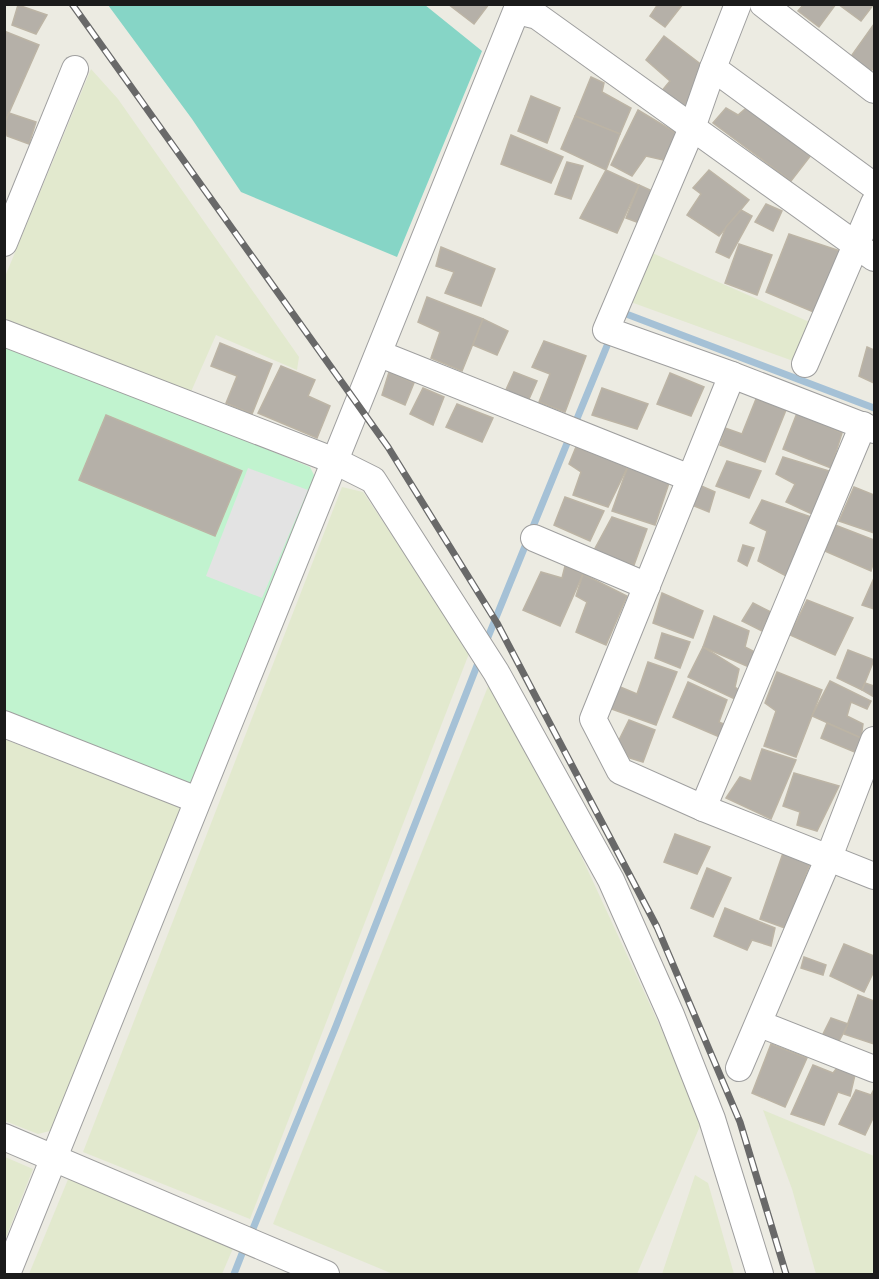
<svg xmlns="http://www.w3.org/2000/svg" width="879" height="1279" viewBox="0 0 879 1279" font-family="'Work Sans',sans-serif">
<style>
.farmland{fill:#e2e9ce}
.park{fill:#c1f3cf}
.pitch{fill:#86d5c6}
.parking{fill:#e3e3e3}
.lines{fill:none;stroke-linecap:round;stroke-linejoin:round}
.stream{stroke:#a5c1d6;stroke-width:7}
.building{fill:#b5b0a8;stroke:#bcb4a5;stroke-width:1.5}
.street-casing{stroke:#9f9f9f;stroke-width:28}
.street{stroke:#fff;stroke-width:26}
.rail-casing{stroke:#696969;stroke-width:7}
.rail{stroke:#fff;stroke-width:4.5;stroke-dasharray:14;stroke-linecap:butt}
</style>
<rect width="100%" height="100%" fill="#ecebe2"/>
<g class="farmland">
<path d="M91,69L118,99L299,357L297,370L216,335L190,394L5,320L4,279Z"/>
<path d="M650,252L814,324L796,362L628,301Z"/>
<path d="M342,487L363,492L470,651L250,1219L83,1152Z"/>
<path d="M491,679L514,711L703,1119L637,1274H393L273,1224Z"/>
<path d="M4,739L181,808L50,1131L38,1134L5,1121Z"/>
<path d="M763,1110L874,1156V1274H816L792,1189Z"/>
<path d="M5,1157L33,1169L5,1240Z"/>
<path d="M695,1175L708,1183L734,1274H662Z"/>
<path d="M69,1177L234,1246L222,1274H29Z"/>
</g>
<path class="park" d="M4,342L310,467L316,479L192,787L5,713Z"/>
<path class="pitch" d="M108,5H425L482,51L397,257L241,192L192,119Z"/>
<path class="parking" d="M248,468L308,490L262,598L206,576Z"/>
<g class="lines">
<g class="stream">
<path d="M621,312L874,408"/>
<path d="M574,426L611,336"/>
<path d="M486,642L570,436"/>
<path d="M250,1236L336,1026L480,658"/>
<path d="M234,1274L245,1246"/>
</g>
</g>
<g class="building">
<path d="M448,4H489L474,24Z"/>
<path d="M658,4H683L665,27L650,16Z"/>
<path d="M804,4H836L819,27L798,11Z"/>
<path d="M838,4H874L861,21Z"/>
<path d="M18,5L47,15L36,34L12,25Z"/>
<path d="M874,24V67L868,76L847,62Z"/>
<path d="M4,31L39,45L5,122H4Z"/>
<path d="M664,36L707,69L688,112L660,93L670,81L646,60Z"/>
<path d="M591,77L604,83L602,92L631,108L620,134L575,116Z"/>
<path d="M531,96L560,108L547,143L518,131Z"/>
<path d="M751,104L815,150L791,181L713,123L726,108L738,115Z"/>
<path d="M638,110L678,134L663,160L646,156L632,176L611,165Z"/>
<path d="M9,113L36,122L29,144L7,136L5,122Z"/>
<path d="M575,116L620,134L606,170L561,149Z"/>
<path d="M511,135L563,157L551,183L501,164Z"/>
<path d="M567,162L583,166L571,199L555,194Z"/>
<path d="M606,170L639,185L617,233L580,218Z"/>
<path d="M709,170L749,200L719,236L687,215L701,194L693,188Z"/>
<path d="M639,185L654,192L642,224L626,218Z"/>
<path d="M766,204L782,211L773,231L755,222Z"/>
<path d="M741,210L752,216L729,258L716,252L726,227Z"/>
<path d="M789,234L840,251L816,313L766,292Z"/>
<path d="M739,244L772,255L757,295L725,283Z"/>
<path d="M441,247L495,269L481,306L445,293L454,272L436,266Z"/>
<path d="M427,297L483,319L462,371L431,358L440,332L418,322Z"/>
<path d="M483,319L508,331L497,355L473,345Z"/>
<path d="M544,341L586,356L565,412L539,402L550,374L532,367Z"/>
<path d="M220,343L272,364L252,414L226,403L237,376L211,366Z"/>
<path d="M867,347L874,350V383L859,376Z"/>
<path d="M281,366L315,380L308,396L330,406L317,438L258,413Z"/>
<path d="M389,372L414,383L405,405L382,395Z"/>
<path d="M514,372L537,381L529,399L505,392Z"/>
<path d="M670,373L704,387L691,416L657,404Z"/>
<path d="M423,388L444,397L433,425L410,414Z"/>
<path d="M602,388L648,404L637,429L592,415Z"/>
<path d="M756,399L786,410L765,462L720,445L725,428L742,434Z"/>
<path d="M457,404L493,418L482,442L446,427Z"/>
<path d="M797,413L842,433L831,468L783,449Z"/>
<path d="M106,415L242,471L215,536L79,480Z"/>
<path d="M576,447L628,466L608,507L573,495L581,472L569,464Z"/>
<path d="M783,457L829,471L812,514L786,502L795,484L776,474Z"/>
<path d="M727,461L761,471L749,498L716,486Z"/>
<path d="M628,466L669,483L655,525L612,511Z"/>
<path d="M699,485L715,492L709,512L692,505Z"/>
<path d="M854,487L874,495V533L839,521Z"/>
<path d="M565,497L604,511L590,541L554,525Z"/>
<path d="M762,500L811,517L788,577L758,561L767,531L750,523Z"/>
<path d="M612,517L647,529L634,565L593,552Z"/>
<path d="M835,525L874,540V561L871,571L825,551Z"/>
<path d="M743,545L754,548L747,566L738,561Z"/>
<path d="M565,566L583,574L560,626L523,610L541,572L562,578Z"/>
<path d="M583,574L627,596L606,645L576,632L587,602L576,596Z"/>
<path d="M874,578V609L862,605Z"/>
<path d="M662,593L703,611L693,638L653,623Z"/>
<path d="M807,600L853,618L835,655L790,635Z"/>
<path d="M753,603L771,612L762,631L742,621Z"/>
<path d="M714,616L749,631L745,647L755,652L749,667L703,647Z"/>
<path d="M662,633L690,642L680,668L655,658Z"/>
<path d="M703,647L739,669L735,687L741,692L737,700L688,677Z"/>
<path d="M848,650L874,660L862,690L837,678Z"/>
<path d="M648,662L677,672L656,725L609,708L618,686L637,694Z"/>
<path d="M777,672L822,690L796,757L764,746L776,711L765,703Z"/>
<path d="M830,681L871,701L867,709L851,702L847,716L863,724L861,738L812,716Z"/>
<path d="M688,682L727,700L719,722L728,726L722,738L673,717Z"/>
<path d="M865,683L874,686V697L862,690Z"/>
<path d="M629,720L655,730L643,762L630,758L617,744Z"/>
<path d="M827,723L861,738L857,753L821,738Z"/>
<path d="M762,749L796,760L771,819L726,798L740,777L751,781Z"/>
<path d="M794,773L839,786L817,831L797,825L800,812L783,806Z"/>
<path d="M675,834L710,847L697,874L664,862Z"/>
<path d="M783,853L810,864L785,928L760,919Z"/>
<path d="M707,868L731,878L713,917L691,908Z"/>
<path d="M725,908L775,928L771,946L752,940L747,950L714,936Z"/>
<path d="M844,944L874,956V971L864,992L830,976Z"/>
<path d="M804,957L826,965L823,975L801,968Z"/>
<path d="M858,995L874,1001V1044L844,1034Z"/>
<path d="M831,1018L848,1024L838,1043L821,1038Z"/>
<path d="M771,1044L807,1058L785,1107L752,1093Z"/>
<path d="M813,1065L833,1073L837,1068L855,1075L850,1096L838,1092L824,1125L791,1114Z"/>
<path d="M874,1089V1116L865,1135L839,1124L856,1090L871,1095Z"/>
</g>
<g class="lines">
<defs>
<g id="street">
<path d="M738,4L713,68L874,186"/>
<path d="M763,4L874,90"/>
<path d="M517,11L537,16L874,258"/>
<path d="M713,68L692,128L606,330L732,375"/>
<path d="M4,243L75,69"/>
<path d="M4,333L335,461L373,480L496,672L611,880L671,1015L712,1119L760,1274"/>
<path d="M380,354L690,478"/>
<path d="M805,364L874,203"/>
<path d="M874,430L732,375L593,719L620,771L703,808L874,876"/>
<path d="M534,538L647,586"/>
<path d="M4,724L197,800"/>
<path d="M703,808L863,425"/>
<path d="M760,1024L874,1069"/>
<path d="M739,1068L829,857L874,740"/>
<path d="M4,1137L326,1274"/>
<path d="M7,1274L519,4"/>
</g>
</defs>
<use href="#street" class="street-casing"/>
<use href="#street" class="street"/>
<defs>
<path id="rail" d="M72,4L388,447L497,623L657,927L740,1122L786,1274"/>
</defs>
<use href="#rail" class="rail-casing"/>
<use href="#rail" class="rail"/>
</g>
<rect width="879" height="1279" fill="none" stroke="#1b1b1b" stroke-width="12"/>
</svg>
